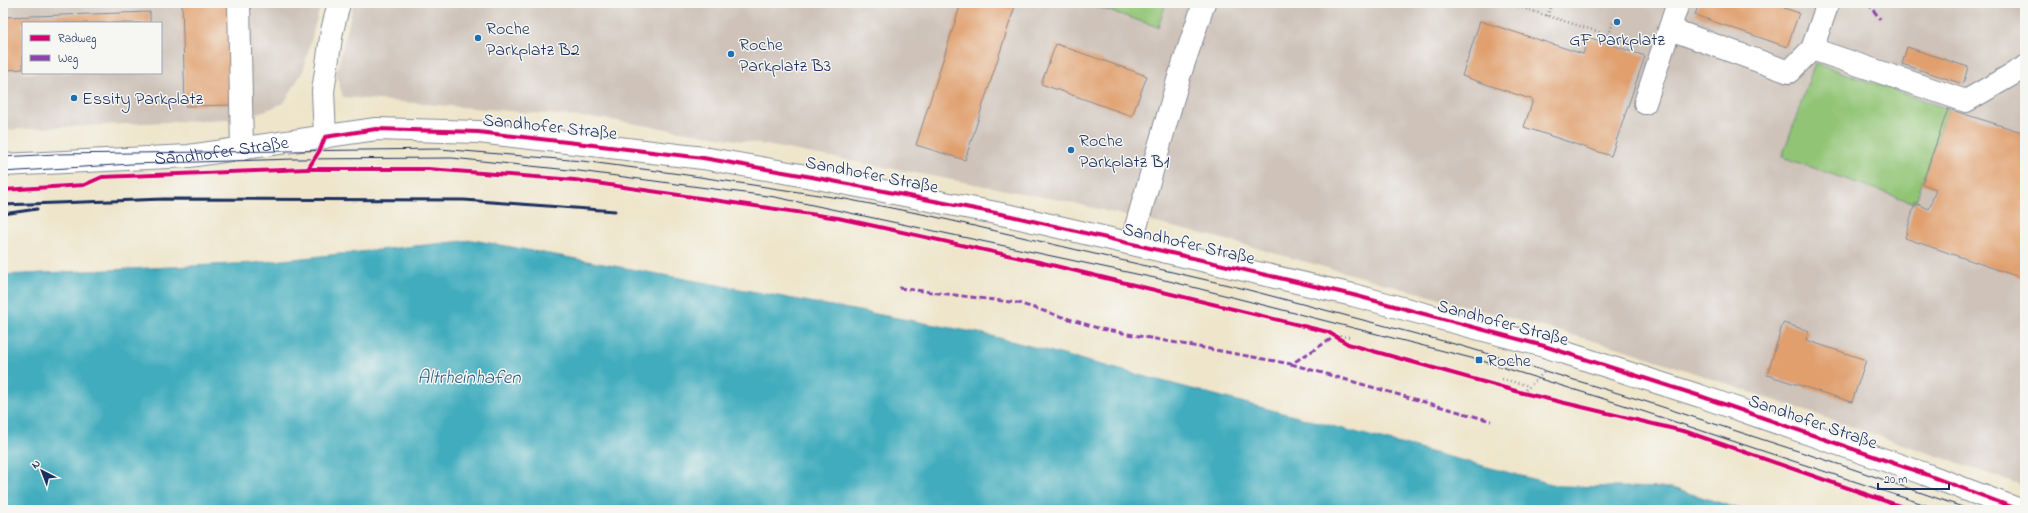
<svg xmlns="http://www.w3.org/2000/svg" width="2028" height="513" viewBox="0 0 2028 513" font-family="'Indie Flower',sans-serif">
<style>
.industrial{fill:#cec2b9;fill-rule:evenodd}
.green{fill:#91c475;stroke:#567a6a}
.water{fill:#3facbd;stroke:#2d6e8e}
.building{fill:#e09f6d}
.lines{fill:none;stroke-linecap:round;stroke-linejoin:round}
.minor-casing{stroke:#848a94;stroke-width:24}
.path{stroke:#848a94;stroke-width:2.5;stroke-dasharray:1 3;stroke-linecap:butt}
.minor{stroke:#fff;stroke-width:22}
.tram{stroke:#1b2f5e;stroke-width:1}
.rail{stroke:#1b2f5e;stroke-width:3}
.quiet{stroke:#8e44ad;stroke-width:3;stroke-dasharray:6 3;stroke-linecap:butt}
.cycleway-casing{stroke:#f6f6f2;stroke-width:6}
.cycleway{stroke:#d6006c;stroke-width:4}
.poi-dot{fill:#1f6fb2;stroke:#f6f6f2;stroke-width:1.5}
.labels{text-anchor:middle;stroke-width:3;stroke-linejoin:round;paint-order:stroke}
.poi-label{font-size:18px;fill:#1b2f5e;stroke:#f6f6f2;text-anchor:start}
.street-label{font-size:18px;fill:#1b2f5e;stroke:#f6f6f2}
.water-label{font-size:19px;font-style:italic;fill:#285b7f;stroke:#f6f6f2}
</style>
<rect width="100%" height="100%" fill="#f6f6f2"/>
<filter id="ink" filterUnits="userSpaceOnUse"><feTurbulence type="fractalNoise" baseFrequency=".025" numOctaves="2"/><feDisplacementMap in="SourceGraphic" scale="8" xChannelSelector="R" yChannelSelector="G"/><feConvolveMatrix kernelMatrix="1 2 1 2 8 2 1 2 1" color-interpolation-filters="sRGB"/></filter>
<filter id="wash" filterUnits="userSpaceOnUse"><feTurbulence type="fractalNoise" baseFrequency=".012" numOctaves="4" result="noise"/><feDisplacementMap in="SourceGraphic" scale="16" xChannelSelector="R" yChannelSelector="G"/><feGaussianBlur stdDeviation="0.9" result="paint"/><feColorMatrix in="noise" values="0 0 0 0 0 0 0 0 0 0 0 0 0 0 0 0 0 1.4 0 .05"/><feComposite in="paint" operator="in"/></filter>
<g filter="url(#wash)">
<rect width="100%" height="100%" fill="#eee5ca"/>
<g class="industrial">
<path d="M3,3H321L303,71L284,103L247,118L3,130ZM23,23H161V73H23Z"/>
<path d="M354,3H2025V486L1630,351L1219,238L1060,200L761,144L606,119L343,97L336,74Z"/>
</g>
<g class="green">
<path d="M1086,3H1166L1158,27Z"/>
<path d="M1815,63L1948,109L1915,203L1782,157Z"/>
</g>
<path class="water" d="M473,240L984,334L1559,486L1672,488L1743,510H3V275L255,263Z"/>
<g id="blocks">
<g class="building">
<path d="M182,3H230L233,105L185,106Z"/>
<path d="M961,3H1016L965,160L916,145Z"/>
<path d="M1699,3H1786L1784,8L1799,13L1787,47L1695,15Z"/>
<path d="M150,12V23H23V69L5,70L4,17Z"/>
<path d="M1480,21L1583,54L1588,37L1645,56L1611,156L1524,127L1533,100L1462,76Z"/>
<path d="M1056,44L1147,76L1132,116L1041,84Z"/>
<path d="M1907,47L1968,67L1963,84L1902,64Z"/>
<path d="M1948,109L2025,133V279L1905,238L1915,203L1929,209L1936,189L1922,184Z"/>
<path d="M1783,323L1809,331L1806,340L1866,360L1852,402L1767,375Z"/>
</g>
</g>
</g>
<g filter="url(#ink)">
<use href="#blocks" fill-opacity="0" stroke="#848a94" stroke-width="1"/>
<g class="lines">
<defs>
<g id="minor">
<path d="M239,3L242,149"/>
<path d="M1670,29L1789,72L1812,49L1828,3"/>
<path d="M1812,49L1966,101L2025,67"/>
<path d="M1645,103L1678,3"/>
<path d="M325,137L323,91L332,31L339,3"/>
<path id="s1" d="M3,165L189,156L376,129L478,132L593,145L703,158L812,177L1011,216L1353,295L1544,346L1700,396L1925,474L2020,510"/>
<path d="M1131,244L1179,77L1204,3"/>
</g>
</defs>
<use href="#minor" class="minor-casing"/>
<g class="path">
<path d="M1507,3L1640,45"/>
<path d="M1547,16L1552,3"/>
<path d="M1609,35L1613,22"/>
<path d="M1336,336L1352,337"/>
<path d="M1502,379L1529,386"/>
<path d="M1523,393L1545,371"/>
</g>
<use href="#minor" class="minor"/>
<g class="tram">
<path d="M3,157L56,154L440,149L582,161L680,174L845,199L927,215L1241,288L1462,346L1644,401L1847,467L1971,510"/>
<path d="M3,172L131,164L294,159L452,158L579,171L775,197L1169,281L1479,360L1630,407L1941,510"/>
</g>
<g class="rail">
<path d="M3,205L164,199L464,200L615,211"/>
<path d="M3,214L37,209"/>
</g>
<g class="quiet">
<path d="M1868,3L1880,19"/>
<path d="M899,288L1018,303L1101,329L1291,364L1336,336"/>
<path d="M1291,364L1491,421"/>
</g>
<defs>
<g id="cycleway">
<path d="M308,169L320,150L325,137L376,129L478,132L593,145L703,158L812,177L1011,216L1353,295L1544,346L1700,396L1925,474L2020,510"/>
<path d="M3,190L84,185L102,177L308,169H428L575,180L838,218L1039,262L1328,332L1348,344L1523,393L1687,432L1911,510"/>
</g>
</defs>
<use href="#cycleway" class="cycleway-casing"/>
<use href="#cycleway" class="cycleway"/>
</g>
</g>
<g class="poi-dot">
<circle cx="1617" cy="22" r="4"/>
<circle cx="478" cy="38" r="4"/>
<circle cx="731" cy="54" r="4"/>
<circle cx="74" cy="98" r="4"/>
<circle cx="1071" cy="150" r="4"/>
<rect x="1475" y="356" width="8" height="8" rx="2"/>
</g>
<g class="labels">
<g class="poi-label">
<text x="486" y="34">Roche<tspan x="486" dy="21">Parkplatz B2</tspan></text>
<text x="1617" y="45" text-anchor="middle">GF Parkplatz</text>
<text x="739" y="50">Roche<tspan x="739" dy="21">Parkplatz B3</tspan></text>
<text x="82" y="104">Essity Parkplatz</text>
<text x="1079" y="146">Roche<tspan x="1079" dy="21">Parkplatz B1</tspan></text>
<text x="1487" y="366">Roche</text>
</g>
<g class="street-label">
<text transform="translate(550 126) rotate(6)" y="6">Sandhofer Straße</text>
<text dy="6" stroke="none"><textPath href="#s1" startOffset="219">Sandhofer Straße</textPath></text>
<text transform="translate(872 174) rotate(11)" y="6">Sandhofer Straße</text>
<text transform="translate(1189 243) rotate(13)" y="6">Sandhofer Straße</text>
<text transform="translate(1503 322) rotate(15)" y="6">Sandhofer Straße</text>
<text transform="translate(1813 421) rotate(19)" y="6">Sandhofer Straße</text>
</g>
<g class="water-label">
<text x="469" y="383">Altrheinhafen</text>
</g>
</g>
<rect width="2028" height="513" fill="none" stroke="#f6f6f2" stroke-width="16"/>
<rect x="22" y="22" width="140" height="52" fill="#f6f6f2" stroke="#9ea6b7"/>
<rect x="30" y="35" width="20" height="6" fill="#d6006c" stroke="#9ea6b7"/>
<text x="58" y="42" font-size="12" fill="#1b2f5e">Radweg</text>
<rect x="30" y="55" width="20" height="6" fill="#8e44ad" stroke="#9ea6b7"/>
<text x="58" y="62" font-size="12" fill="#1b2f5e">Weg</text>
<g transform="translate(42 471) rotate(318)" stroke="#f6f6f2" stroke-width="3" paint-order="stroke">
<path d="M0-3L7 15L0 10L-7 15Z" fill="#1b2f5e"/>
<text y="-6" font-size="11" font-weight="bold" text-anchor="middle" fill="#1b2f5e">N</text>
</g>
<path d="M1878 483v6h71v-6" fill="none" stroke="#1b2f5e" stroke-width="2"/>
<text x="1884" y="483" font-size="12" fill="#1b2f5e" stroke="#f6f6f2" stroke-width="3" paint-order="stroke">20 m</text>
</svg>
